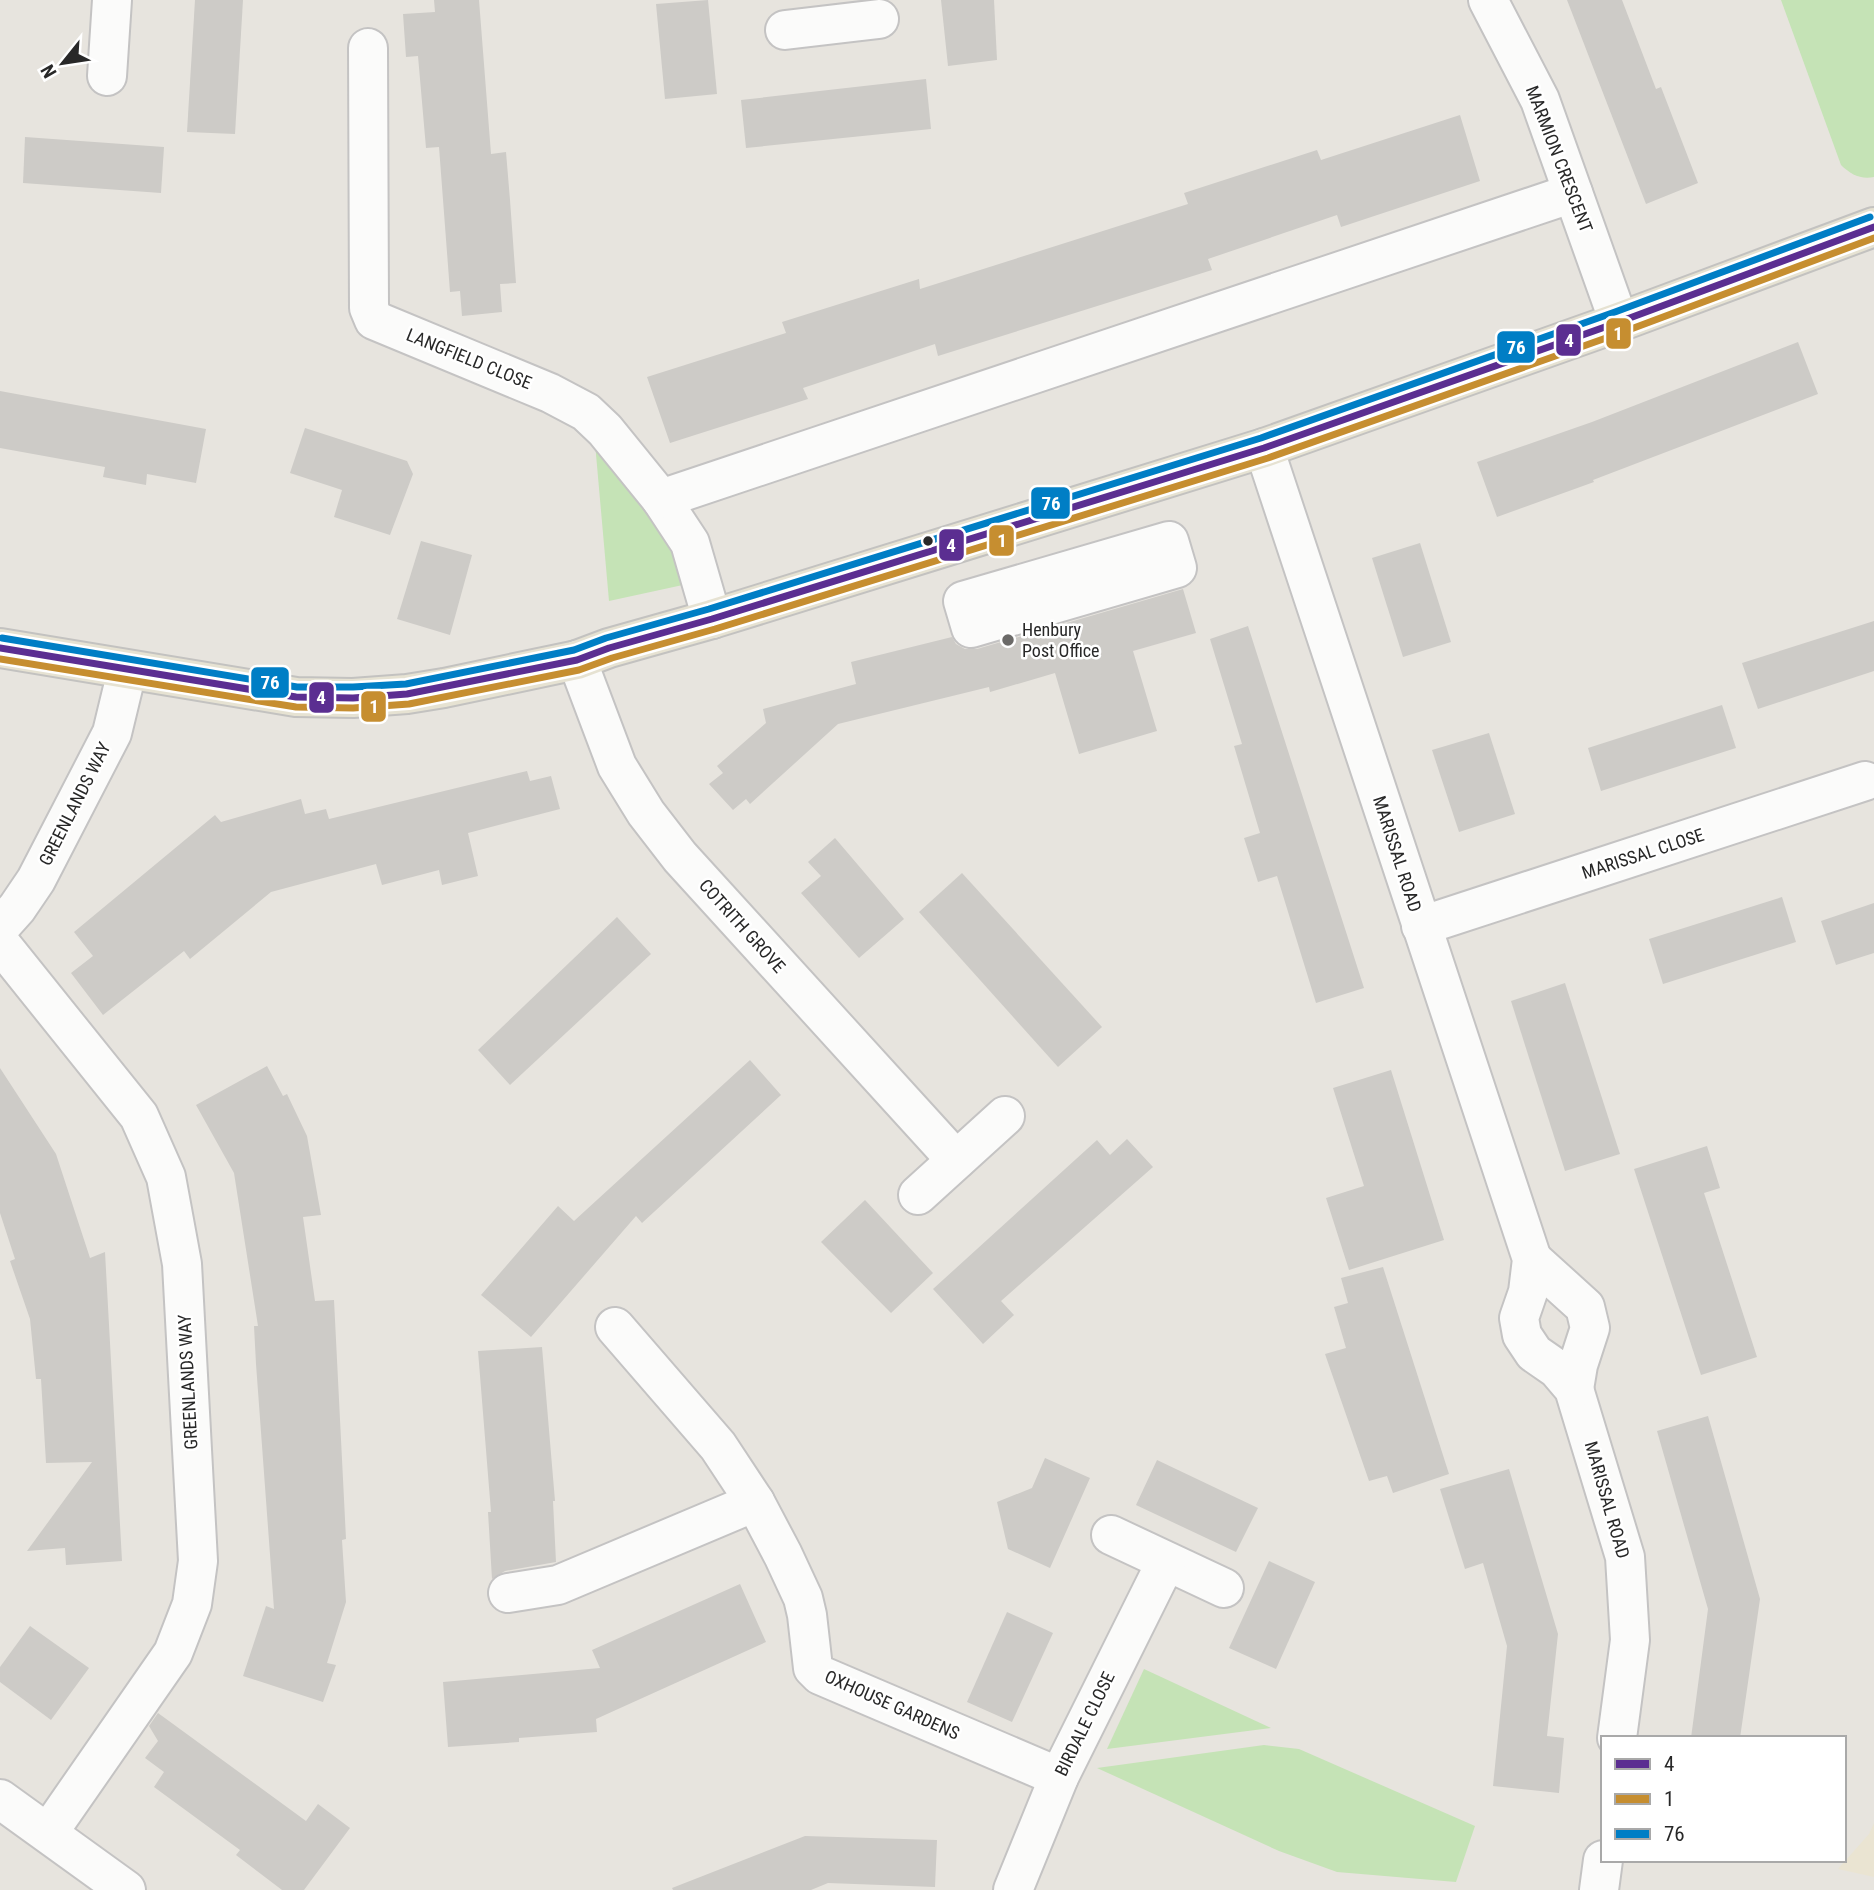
<svg xmlns="http://www.w3.org/2000/svg" width="1874" height="1890" viewBox="0 0 1874 1890" font-family="'Roboto Condensed',sans-serif">
<style>
.education{fill:#eae4d2}
.green{fill:#c5e3b6}
.building{fill:#cdcbc7}
.lines{fill:none;stroke-linecap:round;stroke-linejoin:round}
.minor-casing{stroke:#c4c3c3;stroke-width:42}
.major-casing{stroke:#c3c2c0;stroke-width:42}
.minor{stroke:#fbfbfa;stroke-width:38}
.major{stroke:#e6e2d2;stroke-width:38}
.bus-1-casing{stroke:#fff;stroke-width:12}
.bus-2-casing{stroke:#fff;stroke-width:12}
.bus-3-casing{stroke:#fff;stroke-width:12}
.bus-1{stroke:#5b2e91;stroke-width:7}
.bus-2{stroke:#c68e30;stroke-width:7}
.bus-3{stroke:#007ec5;stroke-width:7}
.bus-dot{fill:#282828;stroke:#fff;stroke-width:2.5}
.poi-dot{fill:#6b6a68;stroke:#fff;stroke-width:2.5}
.labels{text-anchor:middle;stroke-width:5;stroke-linejoin:round;paint-order:stroke}
.street-label{font-size:18px;fill:#282828;stroke:#fff}
.poi-label{font-size:18px;fill:#282828;stroke:#fff;text-anchor:start}
.line-badge{stroke:#fff;stroke-width:2.5}
.badge-label{font-size:19px;text-anchor:middle;font-weight:bold;fill:#fff}
</style>
<rect width="100%" height="100%" fill="#e7e4de"/>
<path class="education" d="M1874,1823V1877L1838,1869L1869,1834Z"/>
<g class="green">
<path d="M1781,0H1874V177C1861,180 1850,174 1841,165Z"/>
<path d="M595,443L628,480L692,583L609,601Z"/>
<path d="M1144,1669L1271,1728L1107,1749Z"/>
<path d="M1264,1745L1299,1749L1475,1826L1456,1882L1337,1872L1279,1851L1097,1768Z"/>
</g>
<g class="building">
<path d="M195,0H243L235,134L187,132Z"/>
<path d="M434,0H479L491,154L506,152L510,200L516,283L500,284L502,312L462,316L460,291L450,292L439,147L426,148L418,56L406,57L403,14L435,12Z"/>
<path d="M708,0L717,94L665,99L656,4Z"/>
<path d="M941,0H994L997,60L948,66Z"/>
<path d="M1567,0H1622L1656,89L1661,87L1698,183L1646,204Z"/>
<path d="M926,79L931,129L746,148L741,100Z"/>
<path d="M1460,115L1480,181L1341,227L1337,215L1208,259L1212,270L938,356L935,344L803,388L808,399L670,443L647,377L786,333L782,322L919,279L920,289L1188,204L1184,193L1317,150L1321,160Z"/>
<path d="M25,137L164,147L161,193L23,183Z"/>
<path d="M1798,342L1818,394L1593,480L1594,482L1497,517L1477,462L1592,422Z"/>
<path d="M0,391L206,429L196,483L147,474L146,485L103,477L105,467L0,448Z"/>
<path d="M305,428L407,461L413,474L390,535L334,517L342,490L290,473Z"/>
<path d="M421,541L472,555L450,635L397,619Z"/>
<path d="M1420,543L1451,642L1403,657L1372,558Z"/>
<path d="M1183,589L1196,633L1133,651L1157,731L1079,754L1055,673L990,692L989,687L838,724L750,804L746,799L733,810L709,784L723,773L717,766L766,723L763,709L856,684L851,662L952,637L956,644L965,649H977Z"/>
<path d="M1874,621V671L1758,709L1742,663Z"/>
<path d="M1248,626L1364,988L1316,1003L1277,876L1258,882L1244,838L1260,833L1234,746L1242,744L1210,639Z"/>
<path d="M1722,705L1736,748L1601,791L1588,748Z"/>
<path d="M1489,733L1515,814L1459,832L1432,750Z"/>
<path d="M527,771L530,781L551,776L560,809L468,833L478,876L442,885L439,870L382,885L376,864L271,892L190,959L184,951L103,1015L71,973L93,956L74,932L215,815L221,822L301,799L305,814L326,809L329,819Z"/>
<path d="M835,838L904,919L859,958L801,893L821,876L808,862Z"/>
<path d="M962,873L1102,1027L1058,1067L919,912Z"/>
<path d="M1782,897L1796,942L1663,984L1649,939Z"/>
<path d="M1874,903V953L1836,965L1821,921Z"/>
<path d="M617,917L651,954L510,1085L478,1050Z"/>
<path d="M1565,983L1620,1154L1565,1171L1511,1001Z"/>
<path d="M750,1060L781,1095L642,1223L636,1216L531,1337L481,1295L558,1206L574,1221Z"/>
<path d="M267,1066L283,1096L287,1094L307,1136L321,1215L303,1217L315,1301L334,1300L346,1539L342,1540L346,1602L327,1663L336,1665L323,1702L243,1676L266,1606L274,1609L256,1364L254,1326H258L234,1173L196,1105Z"/>
<path d="M0,1068L56,1154L90,1258L105,1252L122,1561L66,1565L65,1548L27,1551L92,1462L46,1463L41,1379H36L30,1319L10,1261L15,1259L0,1213Z"/>
<path d="M1391,1070L1444,1240L1349,1270L1326,1198L1364,1186L1333,1088Z"/>
<path d="M1127,1139L1153,1167L1001,1301L1014,1315L983,1344L933,1289L1097,1140L1110,1155Z"/>
<path d="M1707,1146L1720,1188L1704,1193L1757,1357L1701,1375L1634,1169Z"/>
<path d="M865,1200L933,1273L891,1313L821,1242Z"/>
<path d="M1383,1267L1449,1474L1393,1493L1387,1476L1369,1481L1325,1354L1346,1348L1334,1307L1348,1303L1341,1278Z"/>
<path d="M542,1347L555,1501H553L556,1562L505,1571L492,1579L488,1512H491L478,1351Z"/>
<path d="M1708,1416L1760,1599L1740,1738H1691L1708,1609L1657,1431Z"/>
<path d="M1045,1458L1090,1478L1050,1568L1008,1549L997,1502L1032,1488Z"/>
<path d="M1157,1460L1258,1508L1236,1552L1136,1505Z"/>
<path d="M1509,1469L1558,1634L1547,1736L1564,1738L1559,1793L1493,1786L1507,1646L1483,1563L1465,1569L1440,1489Z"/>
<path d="M1269,1561L1315,1582L1276,1669L1229,1648Z"/>
<path d="M740,1584L766,1642L596,1719L597,1732L519,1738V1742L448,1747L443,1682L600,1668L592,1650Z"/>
<path d="M1007,1612L1053,1633L1012,1722L967,1702Z"/>
<path d="M30,1626L89,1668L51,1720L0,1682V1667Z"/>
<path d="M158,1713L306,1821L318,1804L350,1828L304,1890H282L236,1855L240,1850L154,1787L164,1772L145,1758L158,1741L149,1726Z"/>
<path d="M805,1836L937,1840L935,1887L828,1883L811,1890H673L672,1888Z"/>
</g>
<g class="lines">
<defs>
<g id="minor">
<path d="M1488,0L1540,100L1619,322"/>
<path d="M785,30L879,19"/>
<path d="M368,48L369,308L374,320L550,393L586,412L605,430L661,499L690,543L712,619"/>
<path d="M107,76L112,0"/>
<path d="M1264,448L1532,1259L1528,1292L1519,1318L1522,1335L1534,1353L1557,1369L1574,1389L1625,1557L1630,1640L1617,1738"/>
<path d="M661,499L1573,193"/>
<path d="M1169,541L1177,568L971,628L963,601Z"/>
<path d="M577,660L617,766L646,813L680,857L956,1160"/>
<path d="M1421,926L1865,781"/>
<path d="M0,927L17,908L36,880L112,733L127,671"/>
<path d="M0,943L139,1116L166,1177L182,1264L198,1561L192,1604L173,1653L48,1833"/>
<path d="M918,1195L1005,1116"/>
<path d="M1532,1259L1585,1307L1590,1328L1578,1365L1574,1389"/>
<path d="M615,1327L718,1446L755,1502L783,1555L803,1598L807,1615L813,1668L820,1675L1059,1777"/>
<path d="M1111,1535L1224,1588"/>
<path d="M508,1593L558,1585L755,1502"/>
<path d="M0,1799L126,1890"/>
<path d="M1013,1890L1059,1777L1166,1562"/>
<path d="M1599,1890L1603,1860"/>
</g>
<path id="major" d="M0,648L296,697L353,698L407,694L444,688L577,660L609,648L712,619L1264,448L1619,322L1874,227"/>
</defs>
<use href="#minor" class="minor-casing"/>
<use href="#major" class="major-casing"/>
<use href="#minor" class="minor"/>
<use href="#major" class="major"/>
<defs>
<path id="bus-1" d="M0,648L296,697L353,698L407,694L577,660L609,648L712,619L1264,448L1619,322L1874,227"/>
<path id="bus-2" d="M0,659L296,707L353,708L409,704L579,670L612,658L715,629L1268,458L1623,332L1874,238"/>
<path id="bus-3" d="M2,638L297,687H353L406,684L574,650L606,638L709,609L1261,438L1615,312L1870,217"/>
</defs>
<use href="#bus-1" class="bus-1-casing"/>
<use href="#bus-2" class="bus-2-casing"/>
<use href="#bus-3" class="bus-3-casing"/>
<use href="#bus-1" class="bus-1"/>
<use href="#bus-2" class="bus-2"/>
<use href="#bus-3" class="bus-3"/>
</g>
<circle class="bus-dot" cx="928" cy="541" r="6"/>
<circle class="poi-dot" cx="1008" cy="640" r="7"/>
<g class="labels">
<g class="street-label">
<text transform="translate(1559 159) rotate(69)" y="6">MARMION CRESCENT</text>
<text transform="translate(469 359) rotate(22)" y="6">LANGFIELD CLOSE</text>
<text transform="translate(75 804) rotate(-63)" y="6">GREENLANDS WAY</text>
<text transform="translate(1397 854) rotate(72)" y="6">MARISSAL ROAD</text>
<text transform="translate(1643 854) rotate(-18)" y="6">MARISSAL CLOSE</text>
<text transform="translate(742 926) rotate(48)" y="6">COTRITH GROVE</text>
<text transform="translate(188 1382) rotate(-93)" y="6">GREENLANDS WAY</text>
<text transform="translate(1607 1500) rotate(74)" y="6">MARISSAL ROAD</text>
<text transform="translate(892 1705) rotate(24)" y="6">OXHOUSE GARDENS</text>
<text transform="translate(1085 1724) rotate(-64)" y="6">BIRDALE CLOSE</text>
</g>
<g class="poi-label">
<text x="1022" y="636">Henbury<tspan x="1022" dy="21">Post Office</tspan></text>
</g>
</g>
<g class="line-badge">
<rect x="1605" y="317" width="27" height="33" rx="7" fill="#c68e30"/>
<rect x="1555" y="323" width="27" height="34" rx="7" fill="#5b2e91"/>
<rect x="1496" y="330" width="40" height="34" rx="7" fill="#007ec5"/>
<rect x="1030" y="486" width="41" height="34" rx="7" fill="#007ec5"/>
<rect x="988" y="524" width="27" height="33" rx="7" fill="#c68e30"/>
<rect x="938" y="528" width="27" height="34" rx="7" fill="#5b2e91"/>
<rect x="250" y="666" width="40" height="33" rx="7" fill="#007ec5"/>
<rect x="308" y="681" width="27" height="33" rx="7" fill="#5b2e91"/>
<rect x="360" y="690" width="27" height="33" rx="7" fill="#c68e30"/>
</g>
<g class="badge-label">
<text x="1618" y="340">1</text>
<text x="1569" y="347">4</text>
<text x="1516" y="354">76</text>
<text x="1051" y="510">76</text>
<text x="1002" y="547">1</text>
<text x="951" y="552">4</text>
<text x="270" y="689">76</text>
<text x="321" y="704">4</text>
<text x="374" y="713">1</text>
</g>
<rect x="1601" y="1736" width="245" height="126" fill="#ffffff" stroke="#a9a9a9" stroke-width="2"/>
<rect x="1615" y="1759" width="35" height="10" fill="#5b2e91" stroke="#a9a9a9" stroke-width="2"/>
<text x="1664" y="1771" font-size="21" fill="#282828">4</text>
<rect x="1615" y="1794" width="35" height="10" fill="#c68e30" stroke="#a9a9a9" stroke-width="2"/>
<text x="1664" y="1806" font-size="21" fill="#282828">1</text>
<rect x="1615" y="1829" width="35" height="10" fill="#007ec5" stroke="#a9a9a9" stroke-width="2"/>
<text x="1664" y="1841" font-size="21" fill="#282828">76</text>
<g transform="translate(63 63) rotate(240)" stroke="#ffffff" stroke-width="5" paint-order="stroke">
<path d="M0-5L12 26L0 18L-12 26Z" fill="#282828"/>
<text y="-10" font-size="19" font-weight="bold" text-anchor="middle" fill="#282828">N</text>
</g>
</svg>
